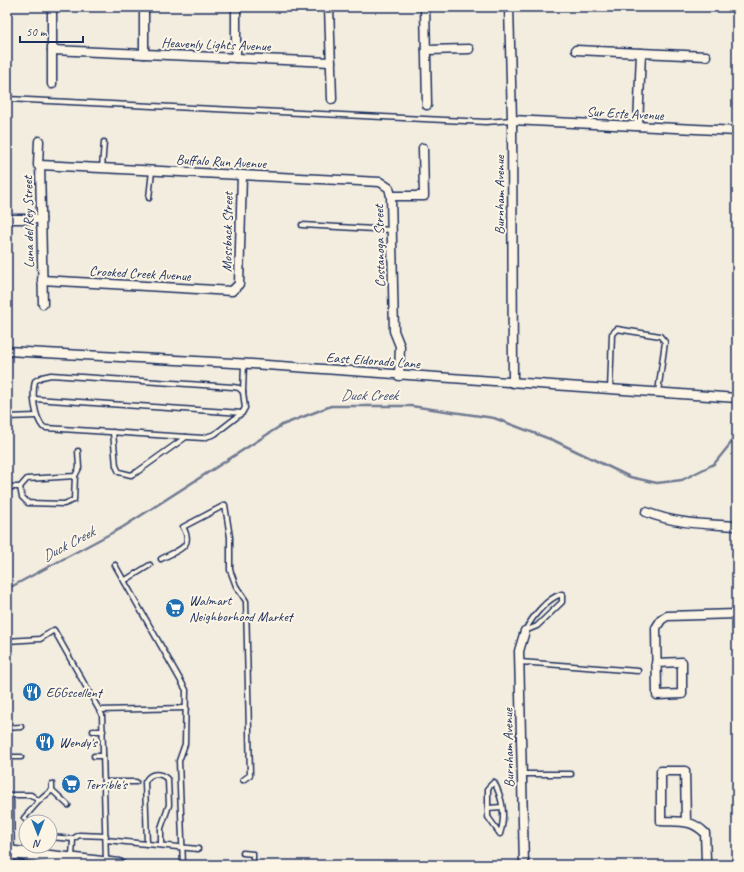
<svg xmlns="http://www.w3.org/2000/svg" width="744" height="872" viewBox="0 0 744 872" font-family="Caveat,sans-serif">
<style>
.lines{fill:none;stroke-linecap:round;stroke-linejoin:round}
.stream{stroke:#707a91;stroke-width:2.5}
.lane-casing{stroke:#1b2f5e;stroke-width:7}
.street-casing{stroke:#1b2f5e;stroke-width:11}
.primary-casing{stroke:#1b2f5e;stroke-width:15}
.lane{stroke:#fcf5e5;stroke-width:4}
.street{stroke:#fcf5e5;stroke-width:8}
.primary{stroke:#fcf5e5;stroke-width:12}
.labels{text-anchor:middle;stroke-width:4;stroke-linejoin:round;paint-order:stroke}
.street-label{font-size:14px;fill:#1b2f5e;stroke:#fcf5e5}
.poi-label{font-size:14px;fill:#1b2f5e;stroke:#fcf5e5;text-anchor:start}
.water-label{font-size:15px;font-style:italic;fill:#465478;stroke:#fcf5e5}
</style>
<rect width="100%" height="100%" fill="#f3ede0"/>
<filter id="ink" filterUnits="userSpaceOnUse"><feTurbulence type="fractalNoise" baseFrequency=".025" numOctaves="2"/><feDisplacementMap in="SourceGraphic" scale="8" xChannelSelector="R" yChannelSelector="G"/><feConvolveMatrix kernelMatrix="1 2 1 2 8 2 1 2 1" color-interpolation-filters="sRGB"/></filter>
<g filter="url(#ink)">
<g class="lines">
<path class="stream" d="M7,589L123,527L282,425L331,406H411L494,418L555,441L630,477L657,483L682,480L714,464L731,443L737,423"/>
<defs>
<g id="lane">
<path d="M7,99L486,122L512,120"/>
<path d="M102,168L104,142"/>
<path d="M149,198L152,171"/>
<path d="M302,225L392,230"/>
<path d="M51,375L233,387L239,388L243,392L245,408L242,413L215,434L203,438L46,428L43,427C34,416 32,394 35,381L42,377Z"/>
<path d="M610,390L612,334L617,329L660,336L665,342L658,392"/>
<path d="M243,392L244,364"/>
<path d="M35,399L242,413"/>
<path d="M7,417L36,416"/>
<path d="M113,432L116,466L119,472L131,475L137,472L186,437"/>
<path d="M7,487H20L27,479L75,476L79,468L78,451"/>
<path d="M20,487L22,497L28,503L64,504L74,500L75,476"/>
<path d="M161,559C177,550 195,548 183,527L225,505L230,537V570L236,586L246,601L250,775L243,780"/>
<path d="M115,565L186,690L185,744L179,761L183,865"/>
<path d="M124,581L150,565"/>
<path d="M562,594V602L537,626L525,631C532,617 547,598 562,594Z"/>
<path d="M7,641L40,639L54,630L102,715L106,861"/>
<path d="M520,662L638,671"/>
<path d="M100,710L186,708"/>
<path d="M7,728L21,727"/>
<path d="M93,731H103"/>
<path d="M94,756H103"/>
<path d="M7,757H21"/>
<path d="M522,774H571"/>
<path d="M104,782H136"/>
<path d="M494,782C503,799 506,816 500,834L488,817V788Z"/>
<path d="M52,784V790L68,805"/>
<path d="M7,795H31L39,801L24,818L28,822"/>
<path d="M39,801L52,790"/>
<path d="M488,808L502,807"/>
<path d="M50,837L73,839L79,835L106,836"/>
<path d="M106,840L198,849"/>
<path d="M147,844L145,782C150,772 161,772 168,780L169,805L161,828V845"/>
<path d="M243,853L253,854V865"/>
<path d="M72,857L73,839"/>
</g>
<g id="street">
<path d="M52,7V84"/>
<path d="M144,7V54"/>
<path d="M236,7V58"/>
<path d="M329,7L332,99"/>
<path d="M425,7L427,105"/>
<path d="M509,7L512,120L513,383"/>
<path d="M52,50L331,62"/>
<path d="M426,50L469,49"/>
<path d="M576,50L706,56"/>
<path d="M512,120L737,131"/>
<path d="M638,126L641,53"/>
<path d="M39,141L38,165H40L43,304"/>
<path d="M40,165L380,182L389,188L391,196L394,331L400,346L399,376"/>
<path d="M391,196H424L423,148"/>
<path d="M7,219H41"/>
<path d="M42,280L232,291L239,284L242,175"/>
<path d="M7,351L252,364L737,398"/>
<path d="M646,512C675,524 706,524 737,526"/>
<path d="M656,663L682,662V694L657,695L656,628L661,620L667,616L737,614"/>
<path d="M686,822L685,771H661V821C680,822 691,819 705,833L706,860L704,865"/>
<path d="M524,865L519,651L525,631"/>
</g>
<g id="primary">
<path d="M7,800L8,865"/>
<path d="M7,852L119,865"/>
</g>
</defs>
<use href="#lane" class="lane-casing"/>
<use href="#street" class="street-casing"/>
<use href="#primary" class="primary-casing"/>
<use href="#lane" class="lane"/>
<use href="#street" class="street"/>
<use href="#primary" class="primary"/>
</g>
</g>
<defs>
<symbol id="supermarket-disc" viewBox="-11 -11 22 22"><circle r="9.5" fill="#1f6fb2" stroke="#fcf5e5"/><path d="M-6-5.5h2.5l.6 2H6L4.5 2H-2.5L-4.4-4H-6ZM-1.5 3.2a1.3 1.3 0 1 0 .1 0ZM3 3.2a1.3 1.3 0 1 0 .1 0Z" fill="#fff"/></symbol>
<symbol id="restaurant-disc" viewBox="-11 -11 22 22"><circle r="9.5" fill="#1f6fb2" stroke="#fcf5e5"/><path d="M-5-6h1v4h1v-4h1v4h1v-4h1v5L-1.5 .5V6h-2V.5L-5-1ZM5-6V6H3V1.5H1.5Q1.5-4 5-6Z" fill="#fff"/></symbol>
</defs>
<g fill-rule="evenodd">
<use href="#supermarket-disc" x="164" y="597" width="22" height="22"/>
<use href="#restaurant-disc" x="21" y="681" width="22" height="22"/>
<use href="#restaurant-disc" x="34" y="731" width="22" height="22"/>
<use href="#supermarket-disc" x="60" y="773" width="22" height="22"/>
</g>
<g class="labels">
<g class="street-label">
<text transform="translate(216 44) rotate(2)" y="5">Heavenly Lights Avenue</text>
<text transform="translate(625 113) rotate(3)" y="5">Sur Este Avenue</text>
<text transform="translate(221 161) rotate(3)" y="5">Buffalo Run Avenue</text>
<text transform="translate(499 195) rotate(-90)" y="5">Burnham Avenue</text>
<text transform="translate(28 222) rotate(-91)" y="5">Luna del Rey Street</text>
<text transform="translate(227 232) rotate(-89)" y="5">Mossback Street</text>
<text transform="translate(379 246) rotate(-91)" y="5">Costanoga Street</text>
<text transform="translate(140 273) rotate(3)" y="5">Crooked Creek Avenue</text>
<text transform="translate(373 360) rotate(4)" y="5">East Eldorado Lane</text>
<text transform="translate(508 748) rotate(-91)" y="5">Burnham Avenue</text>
</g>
<g class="poi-label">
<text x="189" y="605">Walmart<tspan x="189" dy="16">Neighborhood Market</tspan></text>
<text x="46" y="697">EGGscellent</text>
<text x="59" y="747">Wendy's</text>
<text x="85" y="789">Terrible's</text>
</g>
<g class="water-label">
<text x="369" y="400">Duck Creek</text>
<text transform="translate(68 544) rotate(-28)" y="5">Duck Creek</text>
</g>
</g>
<rect width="744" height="872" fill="none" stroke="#fcf5e5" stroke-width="24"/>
<rect x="12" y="12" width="720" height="848" fill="none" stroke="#1b2f5e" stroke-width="1.5" filter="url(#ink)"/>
<g transform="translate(38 834) rotate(180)"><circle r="19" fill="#fcf5e5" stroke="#a2a6af"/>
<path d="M0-3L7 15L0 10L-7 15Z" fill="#1f6fb2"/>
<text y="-6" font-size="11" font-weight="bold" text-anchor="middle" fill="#1b2f5e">N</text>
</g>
<path d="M20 36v6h63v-6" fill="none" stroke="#1b2f5e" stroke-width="2"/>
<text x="26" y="36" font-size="12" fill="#1b2f5e" stroke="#fcf5e5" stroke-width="3" paint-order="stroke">50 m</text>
</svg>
